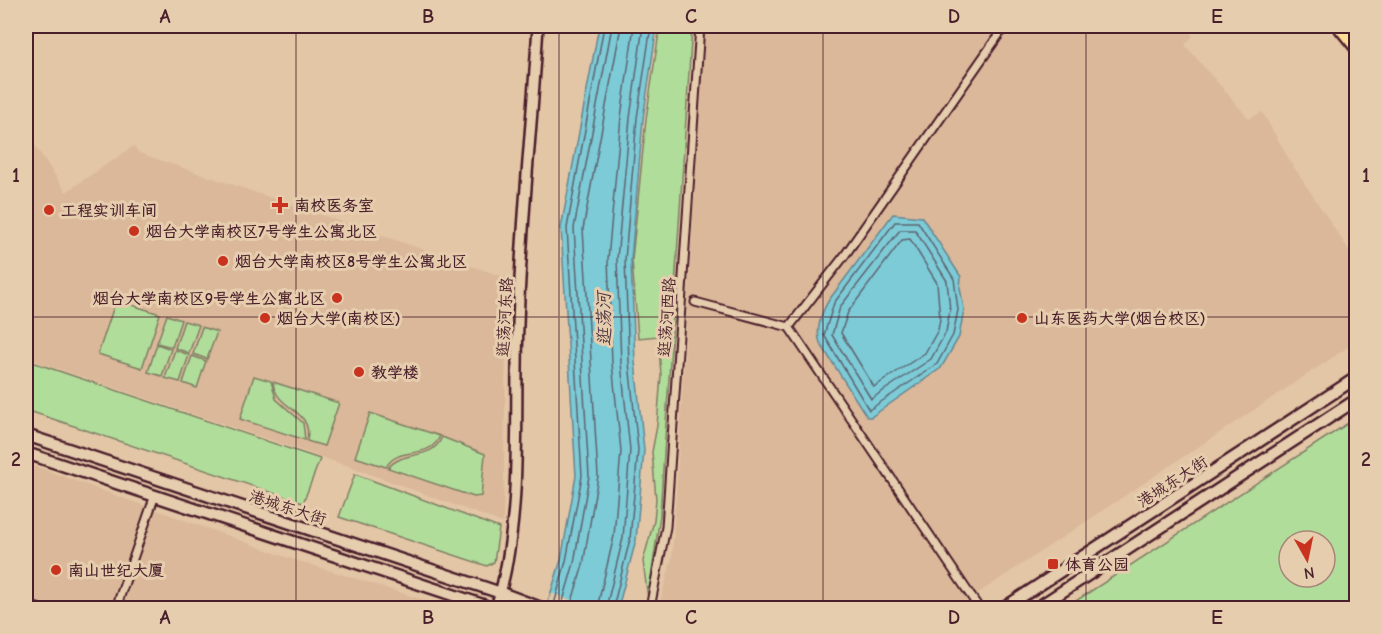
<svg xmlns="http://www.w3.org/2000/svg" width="1382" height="634" viewBox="0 0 1382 634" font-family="'Comic Neue','LXGW WenKai TC',sans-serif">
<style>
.built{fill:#dab899}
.green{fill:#b1dd9b;stroke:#7e7e63;stroke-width:1.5;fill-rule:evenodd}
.water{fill:#7bcbd7;stroke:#678692;stroke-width:1.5}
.pier{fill:#e3c6a6}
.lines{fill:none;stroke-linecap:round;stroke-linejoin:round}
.shore{stroke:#5e6470;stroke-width:1.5}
.minor-casing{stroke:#4a1f2b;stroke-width:11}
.tertiary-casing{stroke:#4a1f2b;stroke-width:14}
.secondary-casing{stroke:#4a1f2b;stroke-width:15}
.primary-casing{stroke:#4a1f2b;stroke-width:15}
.minor{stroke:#e6cdae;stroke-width:7}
.tertiary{stroke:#e6cdae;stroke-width:9}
.secondary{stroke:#e6cdae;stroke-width:10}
.primary{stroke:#fedd96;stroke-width:10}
.grid{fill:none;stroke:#4a1f2b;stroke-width:1.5;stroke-opacity:0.55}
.poi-dot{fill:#c8321e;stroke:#e6cdae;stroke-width:2}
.labels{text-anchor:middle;stroke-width:6;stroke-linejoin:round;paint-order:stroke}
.poi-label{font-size:16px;font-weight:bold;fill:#4a1f2b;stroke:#e6cdae;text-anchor:start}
.street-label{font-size:16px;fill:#4a1f2b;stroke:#e6cdae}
.water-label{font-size:18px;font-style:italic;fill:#513945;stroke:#e6cdae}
.neatline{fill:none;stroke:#4a1f2b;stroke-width:2}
.grid-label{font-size:20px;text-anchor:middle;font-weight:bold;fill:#4a1f2b}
</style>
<rect width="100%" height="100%" fill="#e3c6a6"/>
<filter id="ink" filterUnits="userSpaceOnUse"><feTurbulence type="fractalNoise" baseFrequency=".0167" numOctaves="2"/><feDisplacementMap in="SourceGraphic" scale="12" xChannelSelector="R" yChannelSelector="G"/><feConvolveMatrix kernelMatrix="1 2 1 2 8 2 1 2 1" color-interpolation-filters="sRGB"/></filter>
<g filter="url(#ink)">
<g class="built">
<path d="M705,26H1185L1193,36L1185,45L1249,119L1262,112L1293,166L1356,261V342L956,608H658L672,559Z"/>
<path d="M26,132L66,192L134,146L139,153L507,278L503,523L351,467L26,358Z"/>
<path d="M26,463L289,558L450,608H26Z"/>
</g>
<g class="green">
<path d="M660,26H692L660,515L648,599L643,561L654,521L656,499L652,452L657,426L661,375L658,336L638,338L632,260L646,119Z"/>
<path d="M116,300L160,314L142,368L98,354Z"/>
<path d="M167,315L181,320L172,347L157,343Z"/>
<path d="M184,321L199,325L189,353L175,348Z"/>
<path d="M202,327L217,332L207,359L193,354Z"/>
<path d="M157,344L171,349L162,376L148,372Z"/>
<path d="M175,350L189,355L180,382L165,378Z"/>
<path d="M192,356L206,361L197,388L183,383Z"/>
<path d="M26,360L320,459L303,503L26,410Z"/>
<path d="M254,376L271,381L276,399L303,423L305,440L240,419Z"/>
<path d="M273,382L339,403L324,446L307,441C314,408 276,411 273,382Z"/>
<path d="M370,413L440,436C429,461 398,445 386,467L355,457Z"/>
<path d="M1356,418V608H1065ZM1289,541H1325V577H1289Z"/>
<path d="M442,437L485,454L481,496L474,497L388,468C403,449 432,462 442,437Z"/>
<path d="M355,474L499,528L494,562L487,566L339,517Z"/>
</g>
<g class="water">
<path d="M599,26H657L643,119L631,260L635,362L644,450L636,540L618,608H546L561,560L576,476L561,228Z"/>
<path d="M893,214L922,217L961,277L960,288L964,309L959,337L941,368L871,417H867L820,343C815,330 822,311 829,300Z"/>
</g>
<path class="pier" d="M551,593L594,608H546Z"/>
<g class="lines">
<g class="shore">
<path d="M895,222H918L954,279L958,310L953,335L937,364L869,410L824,335L834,303Z"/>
<path d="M900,230H915L947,281L950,310L946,332L931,359L871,399L832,335L840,307Z"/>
<path d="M910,239L937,283L940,319L938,330L925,353L874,387L841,333L848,312L902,240Z"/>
<path d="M553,608L566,561L582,476L567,228L604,26"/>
<path d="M561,608L574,563L589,476L574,228L612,26"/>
<path d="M570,608L583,565L598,476L583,229L621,26"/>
<path d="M597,608L614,536L621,451L612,363L608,259L621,117L634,26"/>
<path d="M606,608L623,538L630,450L621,363L617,259L630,118L643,26"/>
<path d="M613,608L630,539L638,450L629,362L625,260L637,118L651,26"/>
</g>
<defs>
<g id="minor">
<path d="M695,302L789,327L845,255L1005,26"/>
<path d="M789,327L979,608"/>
<path d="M26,605L38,608"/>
<path d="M116,608L155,495"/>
<path d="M650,608L666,527L700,26"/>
</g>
<path id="tertiary" d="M496,608C524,516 514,420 518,325C521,225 532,125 538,26"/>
<g id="secondary">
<path d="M26,435L501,593L541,608"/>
<path d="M26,453L492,608"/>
<path d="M1004,608L1356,378"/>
<path d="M1037,608L1356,400"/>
</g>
<path id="primary" d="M1338,26L1356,48"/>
</defs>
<use href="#minor" class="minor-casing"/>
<use href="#tertiary" class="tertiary-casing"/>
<use href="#secondary" class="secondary-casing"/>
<use href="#primary" class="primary-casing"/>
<use href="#minor" class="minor"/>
<use href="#tertiary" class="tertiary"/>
<use href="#secondary" class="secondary"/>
<use href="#primary" class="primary"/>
</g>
</g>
<path class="grid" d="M296,26V608M559,26V608M823,26V608M1086,26V608M26,317H1356"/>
<g class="poi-dot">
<path d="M277 196h6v6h6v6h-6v6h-6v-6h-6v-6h6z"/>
<circle cx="49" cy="210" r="6"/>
<circle cx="134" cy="231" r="6"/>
<circle cx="223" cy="261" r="6"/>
<circle cx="337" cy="298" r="6"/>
<circle cx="265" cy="318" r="6"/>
<circle cx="1022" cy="318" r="6"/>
<circle cx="359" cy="372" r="6"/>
<rect x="1047" y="558" width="12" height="12" rx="3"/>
<circle cx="56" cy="570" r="6"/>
</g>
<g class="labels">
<g class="poi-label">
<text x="294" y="211">南校医务室</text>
<text x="61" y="216">工程实训车间</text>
<text x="146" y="237">烟台大学南校区7号学生公寓北区</text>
<text x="235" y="267">烟台大学南校区8号学生公寓北区</text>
<text x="325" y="304" text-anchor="end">烟台大学南校区9号学生公寓北区</text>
<text x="277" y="324">烟台大学(南校区)</text>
<text x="1034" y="324">山东医药大学(烟台校区)</text>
<text x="371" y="378">教学楼</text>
<text x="1065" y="570">体育公园</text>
<text x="68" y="576">南山世纪大厦</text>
</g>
<g class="street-label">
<text transform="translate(504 317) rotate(-87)" y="6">逛荡河东路</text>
<text transform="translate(666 317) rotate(-86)" y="6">逛荡河西路</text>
<text transform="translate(1172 481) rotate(-33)" y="6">港城东大街</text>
<text transform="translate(288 507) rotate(18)" y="6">港城东大街</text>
</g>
<g class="water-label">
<text transform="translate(604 319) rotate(-91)" y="6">逛荡河</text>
</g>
</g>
<rect width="1382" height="634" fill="none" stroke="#e6cdae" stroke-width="66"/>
<g transform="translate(1307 559) rotate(171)"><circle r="28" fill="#e6cdae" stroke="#a8877a" stroke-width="1.5"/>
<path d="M0-4.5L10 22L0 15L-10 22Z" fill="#c8321e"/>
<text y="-9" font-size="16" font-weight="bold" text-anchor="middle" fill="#4a1f2b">N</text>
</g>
<rect x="33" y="33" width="1316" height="568" class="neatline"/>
<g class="grid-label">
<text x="165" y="23">A</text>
<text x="428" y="23">B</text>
<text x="691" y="23">C</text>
<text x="954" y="23">D</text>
<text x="1217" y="23">E</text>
<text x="16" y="182">1</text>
<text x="1366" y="182">1</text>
<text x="16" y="466">2</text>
<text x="1366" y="466">2</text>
<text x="165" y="624">A</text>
<text x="428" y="624">B</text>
<text x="691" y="624">C</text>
<text x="954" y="624">D</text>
<text x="1217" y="624">E</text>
</g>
</svg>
